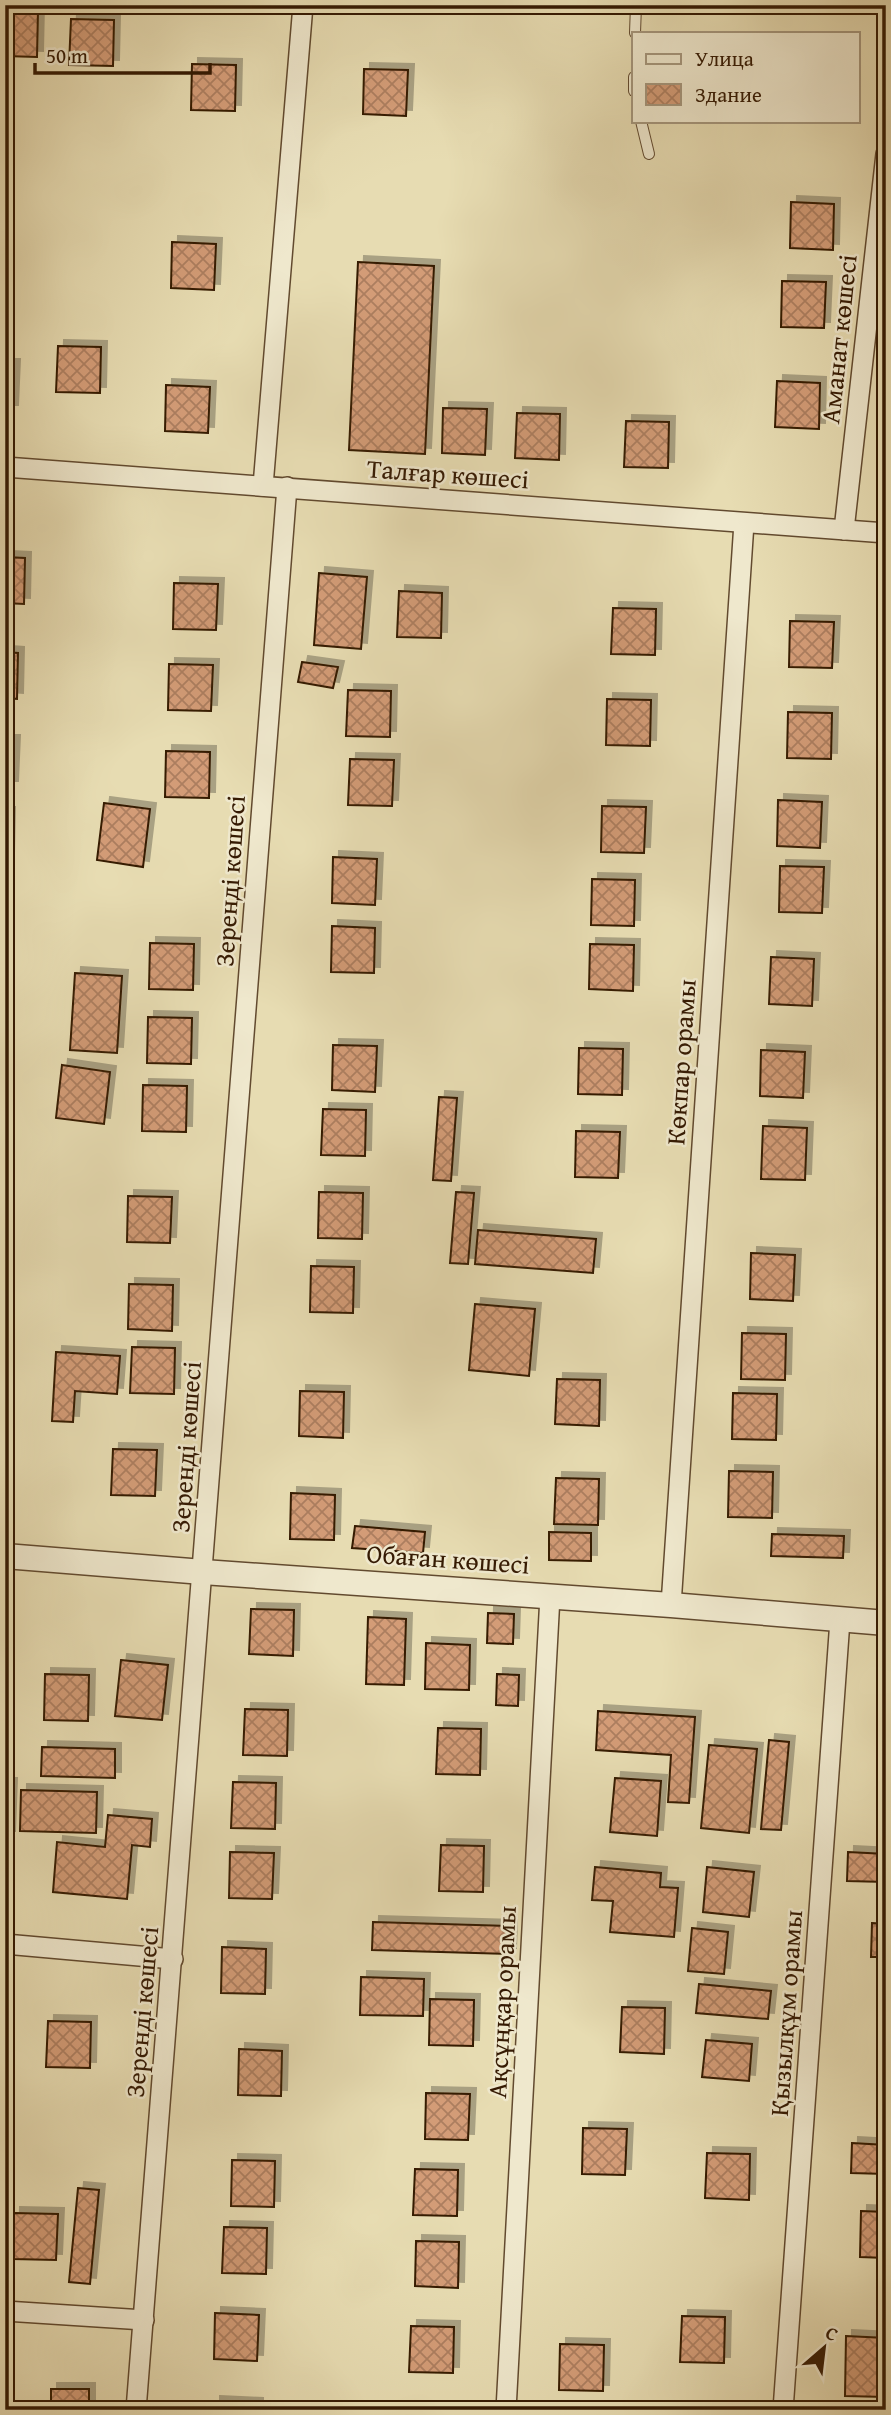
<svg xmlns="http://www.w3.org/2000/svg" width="891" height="2415" viewBox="0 0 891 2415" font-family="'Gentium Book Plus',serif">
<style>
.building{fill:url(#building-cross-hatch);stroke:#351a03;stroke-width:2;filter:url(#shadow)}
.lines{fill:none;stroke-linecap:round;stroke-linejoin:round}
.service-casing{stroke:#624a2f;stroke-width:12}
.minor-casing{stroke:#624a2f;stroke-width:22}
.tertiary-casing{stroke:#624a2f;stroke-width:27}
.service{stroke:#efe8cd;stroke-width:10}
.minor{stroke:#efe8cd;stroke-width:19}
.tertiary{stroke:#efe8cd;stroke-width:24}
.labels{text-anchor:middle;stroke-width:5;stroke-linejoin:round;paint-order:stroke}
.street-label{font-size:26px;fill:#351a03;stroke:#efe8cd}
</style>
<defs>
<pattern id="building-cross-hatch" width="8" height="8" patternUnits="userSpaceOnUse" patternTransform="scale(1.75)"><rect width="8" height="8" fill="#d39c77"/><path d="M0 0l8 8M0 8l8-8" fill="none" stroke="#ac7e5f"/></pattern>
<filter id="shadow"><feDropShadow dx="6" dy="-6" stdDeviation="0" flood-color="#0004"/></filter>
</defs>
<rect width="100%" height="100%" fill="#e7dcb2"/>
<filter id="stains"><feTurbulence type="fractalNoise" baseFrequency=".00286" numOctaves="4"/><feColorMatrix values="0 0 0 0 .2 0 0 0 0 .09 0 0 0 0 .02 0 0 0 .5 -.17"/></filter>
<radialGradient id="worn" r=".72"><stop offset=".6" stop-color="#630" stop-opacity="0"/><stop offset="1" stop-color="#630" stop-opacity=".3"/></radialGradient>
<g class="building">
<path d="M5,10L38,11L37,57L5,56Z"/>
<path d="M71,19L114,20L113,66L69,65Z"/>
<path d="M192,64L236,65L235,111L191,110Z"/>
<path d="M364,69L408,70L406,116L363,114Z"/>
<path d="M791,202L834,204L833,250L790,248Z"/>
<path d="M172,242L216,244L214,290L171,288Z"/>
<path d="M358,262L434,266L425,454L349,450Z"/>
<path d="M782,281L826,282L824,328L781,327Z"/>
<path d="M58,346L101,347L100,393L56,392Z"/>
<path d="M5,365H14L12,411H5Z"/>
<path d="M777,381L820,383L819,429L775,427Z"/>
<path d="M166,385L210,387L208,433L165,431Z"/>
<path d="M443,408L487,409L485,455L442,453Z"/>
<path d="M517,413L560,414L559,460L515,458Z"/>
<path d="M626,421L669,422L668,468L624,467Z"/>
<path d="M5,557L25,558L24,604L5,603Z"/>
<path d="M319,573L367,577L361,649L314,645Z"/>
<path d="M174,583L218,584L216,630L173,629Z"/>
<path d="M399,591L442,593L441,638L397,637Z"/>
<path d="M613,608L656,609L655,655L611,654Z"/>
<path d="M790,621L834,622L832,668L789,667Z"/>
<path d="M5,652L18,653L17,699L5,698Z"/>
<path d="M302,662L338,667L333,688L298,682Z"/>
<path d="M169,664L213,665L211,711L168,710Z"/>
<path d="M348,690L391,691L390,737L346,736Z"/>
<path d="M607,699L651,700L650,746L606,745Z"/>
<path d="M788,712L832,713L831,759L787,758Z"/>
<path d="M5,741H14L12,787H5Z"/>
<path d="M166,751L210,752L209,798L165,797Z"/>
<path d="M350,759L394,760L392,806L348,805Z"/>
<path d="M778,800L822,802L820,848L777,846Z"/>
<path d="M104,803L150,809L143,867L97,860Z"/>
<path d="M602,806L646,807L644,853L601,852Z"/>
<path d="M5,813H9L8,859H5Z"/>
<path d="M333,857L377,859L375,905L332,903Z"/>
<path d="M780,866L824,867L822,913L779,912Z"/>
<path d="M592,879L635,880L634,926L591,925Z"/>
<path d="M332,926L375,928L374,973L331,972Z"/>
<path d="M150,943L194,944L193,990L149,989Z"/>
<path d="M590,944L634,945L633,991L589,989Z"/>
<path d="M771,957L814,959L812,1006L769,1004Z"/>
<path d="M75,973L122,976L117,1053L70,1050Z"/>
<path d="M148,1017L192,1018L191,1064L147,1063Z"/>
<path d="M333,1045L377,1046L375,1092L332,1090Z"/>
<path d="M579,1048L623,1049L622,1095L578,1094Z"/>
<path d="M761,1050L805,1052L803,1098L760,1096Z"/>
<path d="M62,1065L110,1072L104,1124L56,1118Z"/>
<path d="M143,1085L187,1086L186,1132L142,1131Z"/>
<path d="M439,1097L457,1098L451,1181L433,1180Z"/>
<path d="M323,1109L366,1110L365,1156L321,1155Z"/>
<path d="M763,1126L807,1128L805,1180L761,1179Z"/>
<path d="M576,1131L620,1132L618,1178L575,1177Z"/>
<path d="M319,1192L363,1193L362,1239L318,1238Z"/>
<path d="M456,1192L474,1193L468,1264L450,1263Z"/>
<path d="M128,1196L172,1197L170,1243L127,1242Z"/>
<path d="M478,1230L596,1239L593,1273L475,1264Z"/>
<path d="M751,1253L795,1255L793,1301L750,1299Z"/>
<path d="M311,1266L354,1267L353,1313L310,1312Z"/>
<path d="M129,1284L173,1285L172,1331L128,1329Z"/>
<path d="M475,1304L535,1309L529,1376L469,1370Z"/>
<path d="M742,1333L786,1334L785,1380L741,1379Z"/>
<path d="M132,1347L175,1348L174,1394L130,1393Z"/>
<path d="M56,1352L120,1356L117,1394L75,1391L73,1422L52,1421Z"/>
<path d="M557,1379L600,1380L599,1426L555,1424Z"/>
<path d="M300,1391L344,1392L343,1438L299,1436Z"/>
<path d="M733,1393L777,1394L776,1440L732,1439Z"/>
<path d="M113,1449L157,1450L155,1496L111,1495Z"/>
<path d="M729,1471L773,1472L772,1518L728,1517Z"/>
<path d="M556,1478L599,1479L598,1525L554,1524Z"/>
<path d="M291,1493L335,1495L334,1540L290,1539Z"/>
<path d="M355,1526L425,1532L423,1553L352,1548Z"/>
<path d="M549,1532L591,1533V1561L549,1560Z"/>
<path d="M772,1534L844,1536L843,1558L771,1556Z"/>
<path d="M251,1609L294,1610L293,1656L249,1654Z"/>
<path d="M488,1613L514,1614L513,1644L487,1643Z"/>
<path d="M368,1617L406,1619L404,1685L366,1684Z"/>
<path d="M426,1643L470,1645L469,1690L425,1689Z"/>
<path d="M121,1660L168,1665L162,1720L115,1716Z"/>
<path d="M45,1674L89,1675L88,1721L44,1720Z"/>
<path d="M497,1674L519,1675L518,1706L496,1705Z"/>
<path d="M245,1709L288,1710L287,1756L243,1755Z"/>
<path d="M598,1711L695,1717L689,1803L668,1802L671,1755L596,1750Z"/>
<path d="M438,1728L481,1729L480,1775L436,1774Z"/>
<path d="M769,1740L789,1742L781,1830L761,1829Z"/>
<path d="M709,1745L757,1749L749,1833L701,1828Z"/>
<path d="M42,1747L115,1749V1778L41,1776Z"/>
<path d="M884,1769H886V1848H881Z"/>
<path d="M615,1778L661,1781L657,1836L610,1832Z"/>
<path d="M233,1782L276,1783L275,1829L231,1828Z"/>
<path d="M5,1784H11L9,1837H5Z"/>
<path d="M21,1790L97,1792L96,1833L20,1831Z"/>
<path d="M108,1815L152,1819L150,1847L132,1845L127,1899L53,1892L57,1842L105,1847Z"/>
<path d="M441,1845L484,1846L483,1892L439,1891Z"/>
<path d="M230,1852L274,1853L272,1899L229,1898Z"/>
<path d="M848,1852L886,1854V1882L847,1881Z"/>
<path d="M595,1867L661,1873L660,1887L678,1888L674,1937L610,1932L613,1901L592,1900Z"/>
<path d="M707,1867L754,1872L749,1917L703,1912Z"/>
<path d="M373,1922L511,1926L510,1954L372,1950Z"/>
<path d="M872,1923L886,1924V1957H871Z"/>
<path d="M692,1928L728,1932L724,1974L688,1971Z"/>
<path d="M222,1947L266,1949L265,1994L221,1993Z"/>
<path d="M361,1977L424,1979L423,2016L360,2015Z"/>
<path d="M699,1984L771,1991L768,2019L696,2013Z"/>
<path d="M430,1999L474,2000L473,2046L429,2045Z"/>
<path d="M622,2007L665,2008L664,2054L620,2052Z"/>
<path d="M48,2021L91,2022L90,2068L46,2067Z"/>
<path d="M706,2040L752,2044L749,2081L702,2077Z"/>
<path d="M239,2049L282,2051L281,2096L238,2095Z"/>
<path d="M426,2093L470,2094L468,2140L425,2139Z"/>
<path d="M583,2128L627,2129L625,2175L582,2174Z"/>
<path d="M852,2143L886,2145V2174L851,2173Z"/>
<path d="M707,2153L750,2154L749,2200L705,2198Z"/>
<path d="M232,2160L275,2161L274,2207L231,2206Z"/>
<path d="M415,2169L458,2170L457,2216L413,2215Z"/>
<path d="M78,2188L99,2190L90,2284L69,2282Z"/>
<path d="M861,2211L886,2212V2258L860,2257Z"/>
<path d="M14,2213L58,2214L56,2260L13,2259Z"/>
<path d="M224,2227L267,2228L266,2274L222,2273Z"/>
<path d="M416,2241L459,2242L458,2288L415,2286Z"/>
<path d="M215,2313L259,2315L257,2361L214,2359Z"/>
<path d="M682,2316L725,2317L724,2363L680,2362Z"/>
<path d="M411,2326L454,2327L453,2373L409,2372Z"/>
<path d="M846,2336L886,2338V2397L845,2396Z"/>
<path d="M560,2344L604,2345L603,2391L559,2390Z"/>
<rect x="51" y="2389" width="38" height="21"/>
<path d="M214,2402L257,2404V2410H214Z"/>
</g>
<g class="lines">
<defs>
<g id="service">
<path d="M635,33L636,5"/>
<path d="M634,77V91"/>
<path d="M641,121L649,154"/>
</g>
<g id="minor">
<path d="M5,467L886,533"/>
<path d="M263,486L303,5"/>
<path d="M844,530L886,154"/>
<path d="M671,1605L744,523"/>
<path d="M5,1944L173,1959"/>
<path d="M5,2311L144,2320"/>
<path d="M136,2410L287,487"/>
<path d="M506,2410L550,1596"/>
<path d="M783,2410L840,1620"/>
</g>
<path id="tertiary" d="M5,1556L203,1572L671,1605L886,1623"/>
</defs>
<use href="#service" class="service-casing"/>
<use href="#minor" class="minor-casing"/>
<use href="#tertiary" class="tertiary-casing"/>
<use href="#service" class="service"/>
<use href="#minor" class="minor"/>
<use href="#tertiary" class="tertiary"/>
</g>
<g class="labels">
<g class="street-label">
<text transform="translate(839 339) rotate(-84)" y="9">Аманат көшесі</text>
<text transform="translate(448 474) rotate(4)" y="9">Талғар көшесі</text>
<text transform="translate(230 881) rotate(-86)" y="9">Зеренді көшесі</text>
<text transform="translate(681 1062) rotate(-86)" y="9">Көкпар орамы</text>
<text transform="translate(186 1447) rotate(-86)" y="9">Зеренді көшесі</text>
<text transform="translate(448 1559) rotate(4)" y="9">Обаған көшесі</text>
<text transform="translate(502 2002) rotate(-87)" y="9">Ақсұңқар орамы</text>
<text transform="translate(142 2012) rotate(-85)" y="9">Зеренді көшесі</text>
<text transform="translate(786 2013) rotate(-86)" y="9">Қызылқұм орамы</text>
</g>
</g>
<rect width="891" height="2415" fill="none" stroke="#e7dcb2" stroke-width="28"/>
<rect x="7" y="7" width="877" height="2401" fill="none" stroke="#351a03" stroke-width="3.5"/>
<rect x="14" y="14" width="863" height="2387" fill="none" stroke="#351a03" stroke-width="2"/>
<rect x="632" y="32" width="228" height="91" fill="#efe8cd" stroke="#a5967c" stroke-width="2"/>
<rect x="646" y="54" width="35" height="10" fill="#efe8cd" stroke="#a5967c" stroke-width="2"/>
<text x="695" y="66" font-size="21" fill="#351a03">Улица</text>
<rect x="646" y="84" width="35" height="21" fill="url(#building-cross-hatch)" stroke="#a5967c" stroke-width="2"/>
<text x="695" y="102" font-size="21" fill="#351a03">Здание</text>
<g transform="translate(824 2348) rotate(28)" stroke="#efe8cd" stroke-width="5" paint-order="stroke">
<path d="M0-5L12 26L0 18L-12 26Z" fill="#351a03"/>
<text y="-10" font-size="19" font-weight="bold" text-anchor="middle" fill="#351a03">С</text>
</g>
<path d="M35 63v10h175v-10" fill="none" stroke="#351a03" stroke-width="3.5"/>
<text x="46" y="63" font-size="21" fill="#351a03" stroke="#efe8cd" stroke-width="5" paint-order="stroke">50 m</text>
<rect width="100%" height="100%" filter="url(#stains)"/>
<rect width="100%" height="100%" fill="url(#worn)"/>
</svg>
